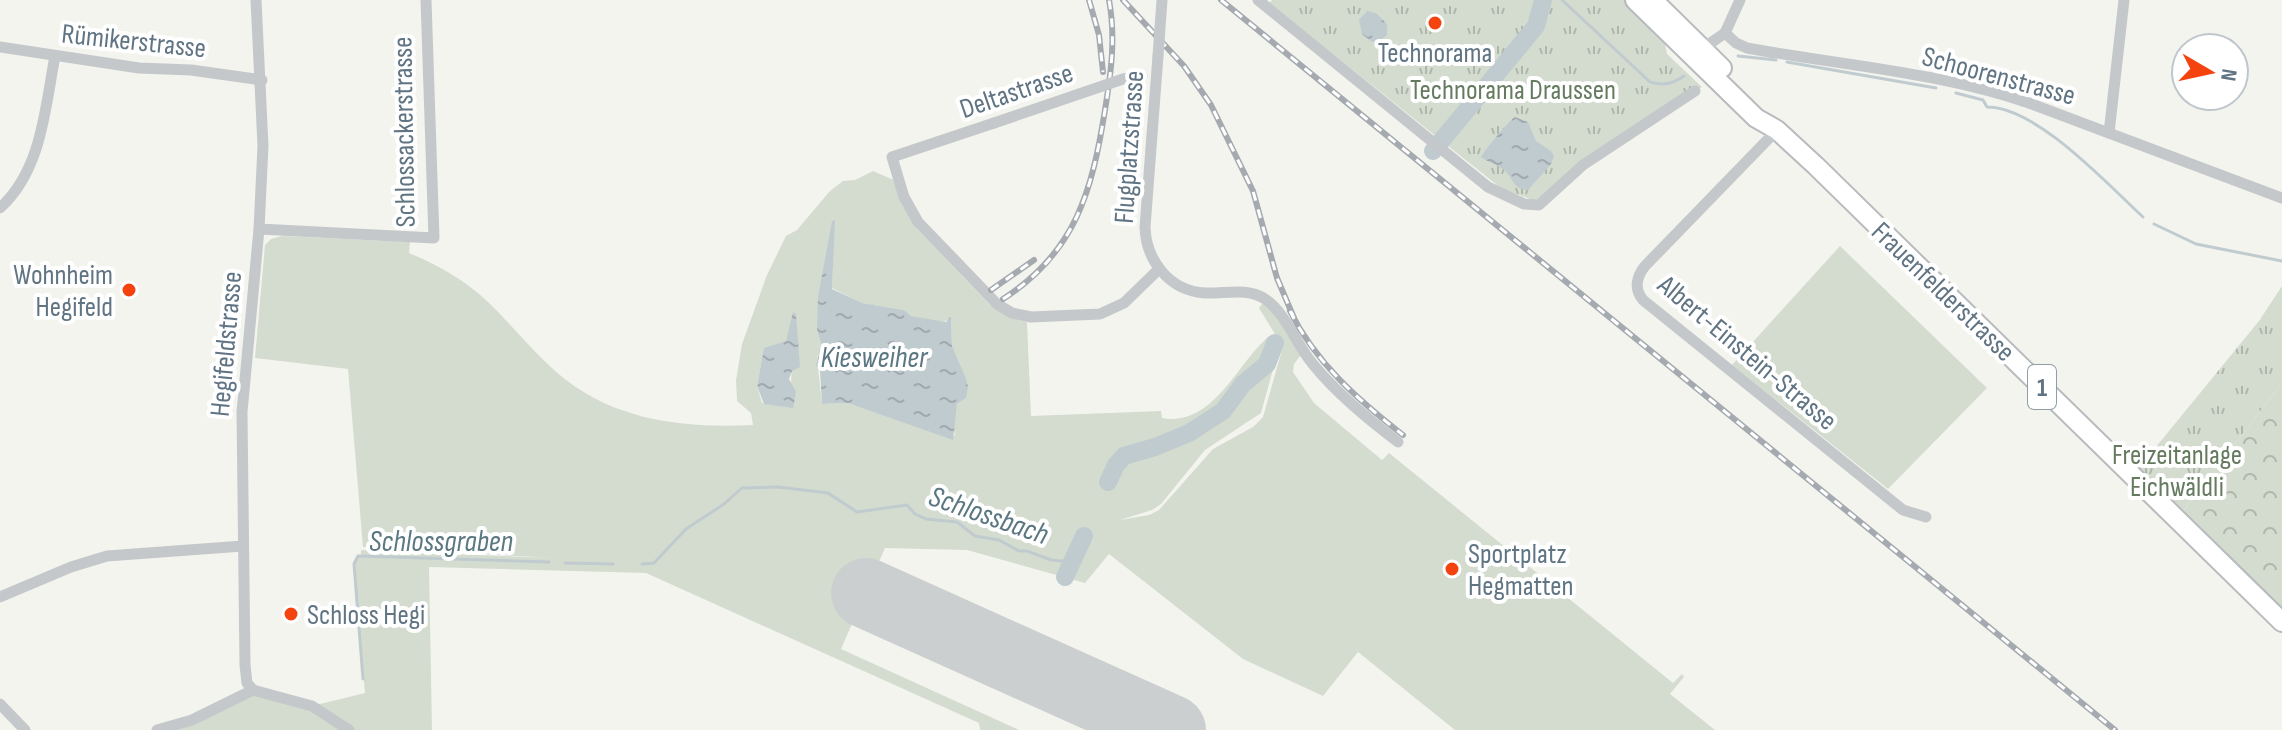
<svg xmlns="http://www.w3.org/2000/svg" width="2282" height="730" viewBox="0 0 2282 730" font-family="'Sofia Sans Condensed',sans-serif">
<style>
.grass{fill:#d4dccf;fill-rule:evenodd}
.forest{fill:url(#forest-crowns)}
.park{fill:url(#park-tufts)}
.water{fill:url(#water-ripples)}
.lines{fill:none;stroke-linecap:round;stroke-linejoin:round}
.stream{stroke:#c0cbd0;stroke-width:3}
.river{stroke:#c0cbd0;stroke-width:18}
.runway{stroke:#cccfcf;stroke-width:70}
.primary-casing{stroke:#b7bbbe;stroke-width:22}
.minor{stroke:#c5c8cb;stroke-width:11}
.primary{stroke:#fff;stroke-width:18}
.rail-casing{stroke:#a4aaaf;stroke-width:6}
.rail{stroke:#fff;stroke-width:3;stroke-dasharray:9;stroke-linecap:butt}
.minor-bridge{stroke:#c5c8cb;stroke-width:11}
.poi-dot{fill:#f4430f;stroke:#fff;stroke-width:3}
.labels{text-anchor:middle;stroke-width:8;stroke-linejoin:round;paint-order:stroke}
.shield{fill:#fff;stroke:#909ea8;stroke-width:2}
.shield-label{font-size:26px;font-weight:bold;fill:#607483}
.street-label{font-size:28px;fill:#607483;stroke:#fff}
.poi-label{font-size:28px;fill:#607483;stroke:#fff;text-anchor:start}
.park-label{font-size:28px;fill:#657a5f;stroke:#fff}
.water-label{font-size:30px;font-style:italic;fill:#5b7781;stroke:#fff}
</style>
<defs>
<pattern id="forest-crowns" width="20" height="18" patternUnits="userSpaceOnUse" patternTransform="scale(2)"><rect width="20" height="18" fill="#d4dccf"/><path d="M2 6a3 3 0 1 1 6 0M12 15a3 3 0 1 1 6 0" fill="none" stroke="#afb7ad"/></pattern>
<pattern id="park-tufts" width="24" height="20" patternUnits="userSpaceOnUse" patternTransform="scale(2)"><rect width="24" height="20" fill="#d4dccf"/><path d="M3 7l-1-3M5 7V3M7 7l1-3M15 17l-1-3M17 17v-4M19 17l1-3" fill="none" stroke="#afb7ad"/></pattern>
<pattern id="water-ripples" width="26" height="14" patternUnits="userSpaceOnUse" patternTransform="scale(2)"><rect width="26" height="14" fill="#c0cbd0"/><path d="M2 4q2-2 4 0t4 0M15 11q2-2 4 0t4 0" fill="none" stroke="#9fa9ae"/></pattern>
</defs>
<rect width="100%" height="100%" fill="#f4f4ef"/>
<g class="grass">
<path d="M873,171L894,180L901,203L917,229L989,304L1011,318L1027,322L1031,416L1161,411L1162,418C1213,427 1236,365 1268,337L1274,339L1278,351L1261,413L1205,450L1161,504L1152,510L1120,520L1149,515L1159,510L1213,449L1253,427L1263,417L1282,350L1281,344L1259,308L1266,299L1303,352L1294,364L1293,372L1314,403L1382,460L1389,453L1673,683L1682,674L1684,677L1670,694L1715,730H1455L1358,652L1323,696L1243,659L1109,554L1085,583L967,550L885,548L841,649L1019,730H980L979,723L646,573L429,567L432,730H157L253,690L312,706L365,693L354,564L358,556H361V550L553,558L363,547L348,369L255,358L265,245L271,239L282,236L410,242L409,253C438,265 465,280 488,302C514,327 537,357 566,380C621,422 687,428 753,425L751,413L737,401L736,380L742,344L767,275L786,236L797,230L830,191L843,181L855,180ZM834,220L832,288L861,303L904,310L911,316L939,323L951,319L952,347L966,378V398L957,404L953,427L955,436L848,403L822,404L817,358L820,351ZM794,313L790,407L762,403L757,386L764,349L786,341Z"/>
<path d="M1840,246L1987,388L1888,489L1732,365Z"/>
</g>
<path class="forest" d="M2282,383V622L2177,519Z"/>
<g class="park">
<path d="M1272,0H1624L1664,39L1667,54L1702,87L1659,113L1541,198L1533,200L1502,189L1269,3Z"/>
<path d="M2282,286V383L2177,519L2133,475L2259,321Z"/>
</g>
<g class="water">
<path d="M1367,11L1376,13L1387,24V35L1381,40L1372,42L1362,34L1359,20Z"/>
<path d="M1515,117L1528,122L1536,141L1551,151L1554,156L1551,164L1528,190C1512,189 1514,178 1504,170C1497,164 1487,162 1481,157C1484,151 1510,119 1515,117Z"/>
<path d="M835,220L832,289L862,303L904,310L911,316L946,322L950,317L951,319L952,346L966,378L968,387L966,398L957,404L953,440L848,403L822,404L820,371L816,366L821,343L817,329L818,297L832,221Z"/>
<path d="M793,312L796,314L800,367L792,371L789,379L796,392L793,408L764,404L757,386L764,348L786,341Z"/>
</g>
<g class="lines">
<g class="stream">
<path d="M1562,0L1650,82C1664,86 1672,84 1684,76"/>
<path d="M1738,56L1776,60"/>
<path d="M1787,62L1936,88"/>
<path d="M1956,93L1983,100L1987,107C2037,107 2107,184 2143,217"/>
<path d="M2154,224L2196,244L2282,261"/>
<path d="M565,563L613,564"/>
<path d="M642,564L654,563L686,529L724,504L742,488L778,487L828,493L857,512L907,505L915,514L926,519L957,522L975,536L999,540L1019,551H1027L1051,560L1072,562"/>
<path d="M363,679L354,564L358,556L549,562"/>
</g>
<g class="river">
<path d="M1433,151L1536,26L1543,0"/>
<path d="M1108,482L1116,465L1124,456L1155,447L1189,433L1223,411L1243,384L1267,364L1275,343"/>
<path d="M1065,577L1084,536"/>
</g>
<path class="runway" d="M866,593L1171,730"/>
<defs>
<g id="primary">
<path d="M1635,0L1756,118L1777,130L1816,166L2282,622"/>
<path d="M1653,0L1722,68"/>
</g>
</defs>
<use href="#primary" class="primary-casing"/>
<g class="minor">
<path d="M1258,0L1488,187L1524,204L1539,205L1583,165L1695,91"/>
<path d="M1725,33L1740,0"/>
<path d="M0,47L139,68L191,70L262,80"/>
<path d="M1702,49L1725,33L1736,43L1747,48C1841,65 1938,72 2029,103L2282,198"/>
<path d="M1158,56L1145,227C1146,261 1170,291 1205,293C1225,294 1247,287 1265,299C1286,313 1296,344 1312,363C1336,393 1368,419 1398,442"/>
<path d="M994,123L892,157L904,197L918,222L997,304L1012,313L1031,317L1100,314L1124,303L1159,269"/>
<path d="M1777,130L1645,266C1636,277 1634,289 1643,300L1903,510L1926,517"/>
<path d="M2109,133L2124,0"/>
<path d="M0,208C42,170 45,108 55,56"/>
<path d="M259,229L434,238L426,0"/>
<path d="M0,597L71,567L107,556L243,546"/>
<path d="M253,690L247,683L245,665L242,412L259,229L263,146L256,0"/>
<path d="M0,704L25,730"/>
<path d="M157,730L192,720L253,690L312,706L349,730"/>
</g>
<use href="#primary" class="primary"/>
<defs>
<g id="rail">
<path d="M1089,0L1099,35L1103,72"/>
<path d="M1123,0L1184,66L1211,105L1253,191L1277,278L1294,318"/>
<path d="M1221,0L2115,730"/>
<path d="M991,290L1034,260"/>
<path d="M1003,299C1076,252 1092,191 1105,110C1111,73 1116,38 1109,0"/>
<path d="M1290,311C1316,363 1357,399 1403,435"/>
</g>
</defs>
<use href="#rail" class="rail-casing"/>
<use href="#rail" class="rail"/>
<g class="minor-bridge">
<path d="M1158,56L1162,0"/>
<path d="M994,123L1123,79L1142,76"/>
</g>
</g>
<g class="poi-dot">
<circle cx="1435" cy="23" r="8"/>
<circle cx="129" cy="290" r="8"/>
<circle cx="1452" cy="569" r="8"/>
<circle cx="291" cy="614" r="8"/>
</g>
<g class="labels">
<rect class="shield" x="2028" y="365" width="28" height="44" rx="6"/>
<g class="shield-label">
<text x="2042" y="396">1</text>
</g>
<g class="street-label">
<text transform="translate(134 40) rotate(6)" y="10">Rümikerstrasse</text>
<text transform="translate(1999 75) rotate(15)" y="10">Schoorenstrasse</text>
<text transform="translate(1016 90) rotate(-19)" y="10">Deltastrasse</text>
<text transform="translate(403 132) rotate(-91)" y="10">Schlossackerstrasse</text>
<text transform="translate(1128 147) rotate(-86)" y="10">Flugplatzstrasse</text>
<text transform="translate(1944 291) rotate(44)" y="10">Frauenfelderstrasse</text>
<text transform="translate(225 344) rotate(-85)" y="10">Hegifeldstrasse</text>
<text transform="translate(1748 352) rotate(40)" y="10">Albert-Einstein-Strasse</text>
</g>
<g class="poi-label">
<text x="1435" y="62" text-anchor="middle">Technorama</text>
<text x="113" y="284" text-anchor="end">Wohnheim<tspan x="113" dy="32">Hegifeld</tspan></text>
<text x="1468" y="563">Sportplatz<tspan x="1468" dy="32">Hegmatten</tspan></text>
<text x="307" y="624">Schloss Hegi</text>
</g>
<g class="park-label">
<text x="1513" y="99">Technorama Draussen</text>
<text x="2177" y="464">Freizeitanlage<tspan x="2177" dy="32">Eichwäldli</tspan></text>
</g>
<g class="water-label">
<text x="874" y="367">Kiesweiher</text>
<text transform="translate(989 515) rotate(19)" y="10">Schlossbach</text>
<text x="441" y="551">Schlossgraben</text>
</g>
</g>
<g transform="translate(2210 72) rotate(99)"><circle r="38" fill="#ffffff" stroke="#bfc7cd" stroke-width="2"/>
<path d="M0-6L14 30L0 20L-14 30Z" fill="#f4430f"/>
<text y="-12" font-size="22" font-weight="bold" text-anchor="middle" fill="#607483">N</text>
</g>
</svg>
